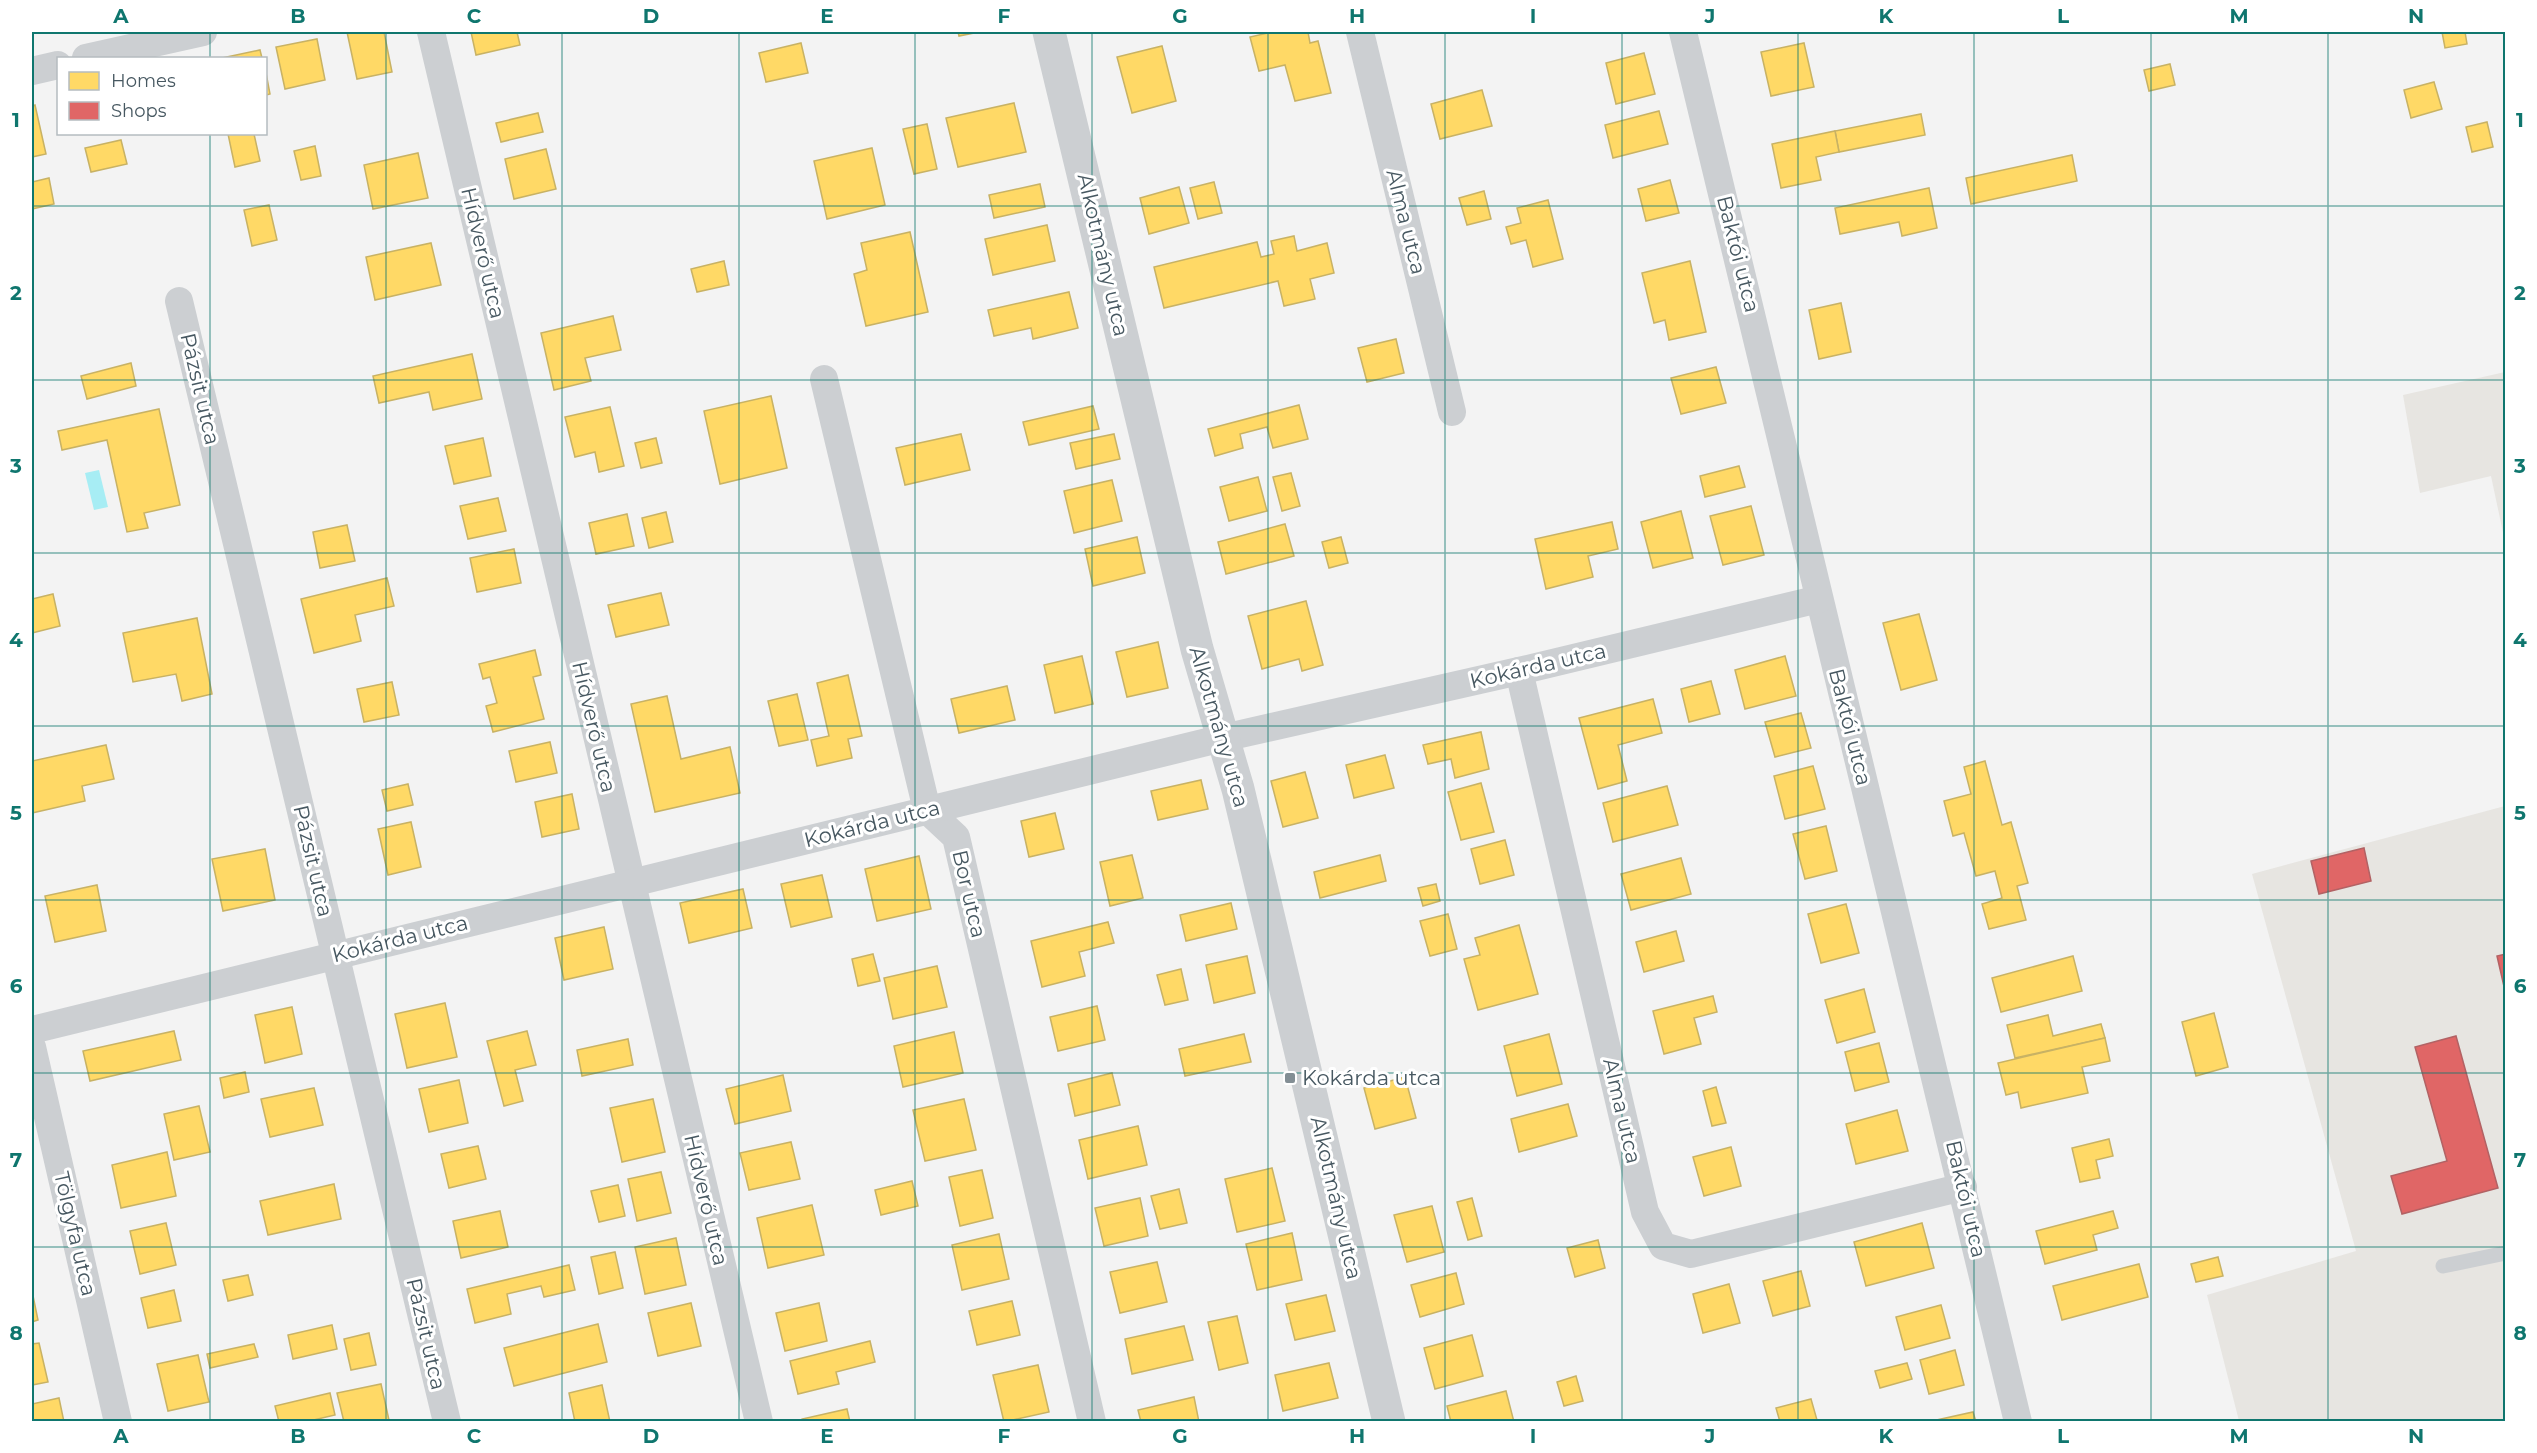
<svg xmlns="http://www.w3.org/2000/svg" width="2537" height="1453" viewBox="0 0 2537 1453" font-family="Montserrat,sans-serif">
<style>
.commercial{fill:#e7e5e1}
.water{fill:#a7edf4}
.homes{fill:#ffd966;stroke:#c8b264;stroke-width:1.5}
.shops{fill:#e06666;stroke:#b26264;stroke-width:1.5}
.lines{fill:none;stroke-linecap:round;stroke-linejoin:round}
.service{stroke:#cccfd2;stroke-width:15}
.minor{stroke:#cccfd2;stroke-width:28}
.tertiary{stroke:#cccfd2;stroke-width:33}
.grid{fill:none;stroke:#0f766e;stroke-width:1.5;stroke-opacity:0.55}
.poi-dot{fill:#838e94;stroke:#fff;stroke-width:2}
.labels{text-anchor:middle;stroke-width:6;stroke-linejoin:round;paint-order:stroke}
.street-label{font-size:21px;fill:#475861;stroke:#fff}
.poi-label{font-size:21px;fill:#475861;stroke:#fff;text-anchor:start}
.neatline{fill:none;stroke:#0f766e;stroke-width:2}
.grid-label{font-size:20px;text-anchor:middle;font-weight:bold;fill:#0f766e}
</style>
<rect width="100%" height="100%" fill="#f3f3f3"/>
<g class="commercial">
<path d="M2505,372H2506L2505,542L2491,476L2420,493L2403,395Z"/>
<path d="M2505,806V1421H2239L2207,1295L2356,1251L2252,874Z"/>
</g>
<path class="water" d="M99,470L108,507L94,510L85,473Z"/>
<g class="homes">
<path d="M347,32H384L392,72L357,79Z"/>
<path d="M471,32H517L520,45L476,55Z"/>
<path d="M958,32H979L959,36Z"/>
<path d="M1272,32H1308L1310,43L1318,41L1331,93L1295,101L1285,65L1259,71L1250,37Z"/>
<path d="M2442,32H2465L2467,44L2445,48Z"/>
<path d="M317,39L325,80L285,89L276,47Z"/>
<path d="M801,43L808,73L766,82L759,53Z"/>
<path d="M1804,43L1814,87L1771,96L1761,52Z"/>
<path d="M1162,46L1176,101L1132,113L1117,57Z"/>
<path d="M260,50L262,58H222Z"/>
<path d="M1644,53L1655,94L1616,104L1606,63Z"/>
<path d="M2170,64L2175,85L2149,91L2144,70Z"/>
<path d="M266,73L270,94L266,95Z"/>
<path d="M2434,82L2442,109L2411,118L2404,90Z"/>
<path d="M1482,90L1492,126L1440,139L1431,104Z"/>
<path d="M1014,103L1026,152L958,167L946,118Z"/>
<path d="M35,105L46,154L32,157V106Z"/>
<path d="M1659,111L1668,144L1613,158L1605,125Z"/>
<path d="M538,113L543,132L501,142L496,123Z"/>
<path d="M1921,114L1925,135L1839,152L1835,131Z"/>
<path d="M2487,122L2493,147L2472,152L2466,127Z"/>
<path d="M927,124L937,169L914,174L903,129Z"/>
<path d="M1835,131L1839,152L1816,157L1821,180L1781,188L1772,144Z"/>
<path d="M228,134H254L260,161L235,167Z"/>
<path d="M121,140L127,164L91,172L85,148Z"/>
<path d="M315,146L321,176L301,180L294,151Z"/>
<path d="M872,148L885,205L827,219L814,161Z"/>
<path d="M546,149L556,189L514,199L505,159Z"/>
<path d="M418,153L428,198L373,209L364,165Z"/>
<path d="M2072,155L2077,181L1971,204L1966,178Z"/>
<path d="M49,178L54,204L32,209V182Z"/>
<path d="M1670,180L1679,213L1646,221L1638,189Z"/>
<path d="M1214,182L1222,213L1198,219L1190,188Z"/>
<path d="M1040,184L1045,207L994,218L989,195Z"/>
<path d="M1179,187L1189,223L1149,234L1140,198Z"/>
<path d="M1929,188L1937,228L1902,236L1899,222L1840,234L1835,208Z"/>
<path d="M1484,191L1491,219L1467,225L1459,198Z"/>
<path d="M1548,200L1563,259L1533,267L1526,240L1511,244L1506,227L1521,223L1517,208Z"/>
<path d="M269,205L277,240L252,246L244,210Z"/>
<path d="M1047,225L1055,261L993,275L985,239Z"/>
<path d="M910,232L928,312L866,326L854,274L867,270L861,243Z"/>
<path d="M1294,236L1297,251L1327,243L1334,273L1310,279L1315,299L1284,306L1278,281L1164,308L1154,267L1257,242L1261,257L1274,254L1271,241Z"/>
<path d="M431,243L441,285L375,300L366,257Z"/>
<path d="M724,261L729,285L697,292L691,269Z"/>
<path d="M1690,261L1706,332L1669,340L1665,320L1654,323L1642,273Z"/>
<path d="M1069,292L1078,328L1033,339L1031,328L994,336L988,310Z"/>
<path d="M1841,303L1851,352L1819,359L1809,310Z"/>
<path d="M613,316L621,350L585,358L591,381L554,390L541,333Z"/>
<path d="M1396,339L1404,373L1367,382L1358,348Z"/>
<path d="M472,354L482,399L433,410L429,392L379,403L373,376Z"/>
<path d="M131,363L136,386L87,399L81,376Z"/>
<path d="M1716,367L1726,403L1681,414L1671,378Z"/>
<path d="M771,396L787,468L720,484L704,411Z"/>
<path d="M1299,405L1308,439L1273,448L1267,427L1240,434L1243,448L1215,456L1208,429Z"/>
<path d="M1093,406L1099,429L1029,445L1023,422Z"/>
<path d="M610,407L624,466L599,472L595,452L575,457L565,417Z"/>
<path d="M159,409L180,505L144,513L148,528L127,532L107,440L62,450L58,431Z"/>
<path d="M961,434L970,470L905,485L896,448Z"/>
<path d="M1114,434L1120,459L1076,469L1070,443Z"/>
<path d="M483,438L491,476L454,484L445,446Z"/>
<path d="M656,438L662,463L641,468L635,443Z"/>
<path d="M1739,466L1745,487L1705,497L1700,476Z"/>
<path d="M1291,473L1300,506L1282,511L1273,477Z"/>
<path d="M1258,477L1267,511L1229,521L1220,487Z"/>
<path d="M1112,480L1122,521L1074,533L1064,491Z"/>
<path d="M498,498L506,531L468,539L460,506Z"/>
<path d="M1751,506L1764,555L1723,565L1710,516Z"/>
<path d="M1681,511L1693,558L1653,568L1641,522Z"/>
<path d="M666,512L673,542L649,548L642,518Z"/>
<path d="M627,514L634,546L596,554L589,523Z"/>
<path d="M1612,522L1618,549L1588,556L1593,577L1546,589L1535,539Z"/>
<path d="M1285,524L1294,556L1226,574L1218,542Z"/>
<path d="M347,525L355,561L320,568L313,532Z"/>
<path d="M1137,537L1145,573L1093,586L1085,549Z"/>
<path d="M1341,537L1348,563L1329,568L1322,542Z"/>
<path d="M514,549L521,583L477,592L470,558Z"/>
<path d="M387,578L394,606L355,615L361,641L314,653L301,599Z"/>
<path d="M661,593L669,625L616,637L608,605Z"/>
<path d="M53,594L60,626L32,633V599Z"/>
<path d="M1306,601L1323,665L1302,671L1299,659L1262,669L1248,616Z"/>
<path d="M1919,614L1937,680L1901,690L1883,623Z"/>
<path d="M197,618L212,694L182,701L176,674L133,682L123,633Z"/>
<path d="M1158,642L1168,688L1127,697L1116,652Z"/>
<path d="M535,650L541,675L533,677L544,719L493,732L486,706L497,703L490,677L483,679L479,664Z"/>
<path d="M1082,656L1093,704L1055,713L1044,665Z"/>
<path d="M1785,656L1796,696L1745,709L1735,670Z"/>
<path d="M848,675L862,736L848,739L852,758L817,766L811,740L829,736L817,683Z"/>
<path d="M1711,681L1720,714L1689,722L1681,689Z"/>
<path d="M392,682L399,715L364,722L357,689Z"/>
<path d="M1007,686L1015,720L959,733L951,699Z"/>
<path d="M797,694L808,740L779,746L768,701Z"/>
<path d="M667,696L681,759L730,747L740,793L655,812L631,704Z"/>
<path d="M1653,699L1662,733L1618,745L1627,781L1598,789L1579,718Z"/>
<path d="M1801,713L1811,748L1775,757L1765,722Z"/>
<path d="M1481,732L1489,769L1455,778L1451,759L1428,764L1423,745Z"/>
<path d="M550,742L557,773L516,782L509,751Z"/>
<path d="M106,745L114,779L82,786L85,801L32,813V761Z"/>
<path d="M1385,755L1394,788L1354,798L1346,765Z"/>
<path d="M1985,761L2002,825L2011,822L2028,883L2017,886L2026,920L1989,929L1982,904L2002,898L1995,871L1976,876L1964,833L1953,836L1944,801L1971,794L1964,767Z"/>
<path d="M1813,766L1825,809L1785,819L1774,776Z"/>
<path d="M1305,772L1318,818L1283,827L1271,781Z"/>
<path d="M1201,780L1208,809L1158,820L1151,791Z"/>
<path d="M1481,783L1494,832L1461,840L1448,792Z"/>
<path d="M408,784L413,805L387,811L382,790Z"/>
<path d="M1667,786L1678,825L1613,842L1603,803Z"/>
<path d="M572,794L579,829L542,837L535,802Z"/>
<path d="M1055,813L1064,849L1029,857L1021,821Z"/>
<path d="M411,822L421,867L388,875L378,829Z"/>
<path d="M1826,826L1837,871L1805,879L1793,834Z"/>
<path d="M1505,840L1514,875L1480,884L1471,849Z"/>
<path d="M265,849L275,900L223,911L212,859Z"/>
<path d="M1132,855L1143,898L1110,906L1100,862Z"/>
<path d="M1380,855L1386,881L1320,898L1314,872Z"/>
<path d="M919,856L931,909L877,921L865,869Z"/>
<path d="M1681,858L1691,894L1631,910L1621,874Z"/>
<path d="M822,875L832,917L791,927L781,884Z"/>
<path d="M1436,884L1440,901L1423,906L1418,888Z"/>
<path d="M97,885L106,931L55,942L45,896Z"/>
<path d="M743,889L752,928L689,943L680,903Z"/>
<path d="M1231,903L1237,929L1186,941L1180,915Z"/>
<path d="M1846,904L1859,953L1821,963L1808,914Z"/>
<path d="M1448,914L1457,949L1430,956L1420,921Z"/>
<path d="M1108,922L1114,943L1079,952L1085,976L1042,987L1031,941Z"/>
<path d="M1519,925L1538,994L1478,1010L1464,959L1480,955L1475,938Z"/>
<path d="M604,927L613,969L564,980L555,938Z"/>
<path d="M1676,931L1684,961L1644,972L1636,942Z"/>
<path d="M873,954L880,981L858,986L852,959Z"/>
<path d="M1247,956L1255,993L1214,1003L1206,965Z"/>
<path d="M2073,956L2082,991L2001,1012L1992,978Z"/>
<path d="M937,966L947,1007L893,1019L884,978Z"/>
<path d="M1181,969L1188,1000L1165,1005L1157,975Z"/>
<path d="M1864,989L1875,1032L1837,1043L1825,1000Z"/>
<path d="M1713,996L1717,1012L1694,1018L1701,1044L1664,1054L1653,1011Z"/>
<path d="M445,1003L457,1057L407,1068L395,1014Z"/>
<path d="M1097,1006L1105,1040L1058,1051L1050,1017Z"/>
<path d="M292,1007L302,1054L265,1063L255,1015Z"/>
<path d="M2214,1013L2228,1067L2196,1076L2182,1022Z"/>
<path d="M2048,1015L2053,1036L2101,1024L2105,1038L2015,1058L2007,1025Z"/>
<path d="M174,1031L181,1060L90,1081L83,1051Z"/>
<path d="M527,1031L536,1065L515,1070L523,1101L504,1106L487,1041Z"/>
<path d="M954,1032L963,1073L903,1087L894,1046Z"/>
<path d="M1244,1034L1251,1062L1185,1076L1179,1049Z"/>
<path d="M1549,1034L1562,1084L1517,1096L1504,1046Z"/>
<path d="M2105,1038L2110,1061L2082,1067L2088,1093L2021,1108L2018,1092L2006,1095L1998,1063Z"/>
<path d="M628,1039L633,1065L582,1076L577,1050Z"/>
<path d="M1879,1043L1889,1082L1855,1091L1845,1052Z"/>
<path d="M245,1072L249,1092L224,1098L220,1078Z"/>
<path d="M1112,1073L1120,1105L1075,1116L1068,1084Z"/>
<path d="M783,1075L791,1111L735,1124L726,1089Z"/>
<path d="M1405,1077L1416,1118L1375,1129L1364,1088Z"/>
<path d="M459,1080L468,1123L429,1132L419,1089Z"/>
<path d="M1716,1087L1726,1123L1712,1126L1703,1091Z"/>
<path d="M314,1088L323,1125L270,1137L261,1099Z"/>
<path d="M653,1099L665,1152L622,1162L610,1108Z"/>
<path d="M964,1099L976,1150L925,1161L913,1110Z"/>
<path d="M1568,1104L1577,1136L1519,1152L1511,1119Z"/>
<path d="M199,1106L210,1152L174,1160L164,1114Z"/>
<path d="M1897,1110L1908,1151L1856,1164L1846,1124Z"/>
<path d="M1138,1126L1147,1165L1088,1179L1079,1140Z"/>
<path d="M2109,1139L2113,1156L2096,1160L2100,1178L2080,1182L2072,1148Z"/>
<path d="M791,1142L800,1179L749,1190L740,1153Z"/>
<path d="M478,1146L486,1179L449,1188L441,1154Z"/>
<path d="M1731,1147L1741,1186L1704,1196L1693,1157Z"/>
<path d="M167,1152L176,1196L121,1208L112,1165Z"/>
<path d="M1272,1168L1285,1221L1237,1232L1225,1179Z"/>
<path d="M982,1170L993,1218L960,1226L949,1177Z"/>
<path d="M661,1172L671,1213L637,1221L628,1179Z"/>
<path d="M912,1181L918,1206L881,1215L875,1190Z"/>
<path d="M334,1184L341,1219L268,1235L260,1201Z"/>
<path d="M618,1185L625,1216L599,1222L591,1191Z"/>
<path d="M1179,1189L1187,1223L1160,1229L1151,1196Z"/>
<path d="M1140,1198L1148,1236L1104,1246L1095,1208Z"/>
<path d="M1472,1198L1482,1236L1468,1240L1457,1202Z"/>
<path d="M812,1205L824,1255L768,1268L757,1218Z"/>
<path d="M1432,1206L1444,1252L1407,1262L1394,1215Z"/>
<path d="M500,1211L508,1247L461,1258L453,1221Z"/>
<path d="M2113,1211L2118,1228L2093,1235L2097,1250L2045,1264L2036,1231Z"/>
<path d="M166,1223L176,1265L140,1274L130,1231Z"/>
<path d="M1922,1223L1934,1268L1866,1286L1854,1242Z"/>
<path d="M1292,1233L1302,1280L1257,1290L1246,1244Z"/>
<path d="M999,1234L1009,1279L962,1290L952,1245Z"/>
<path d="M676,1238L686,1285L645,1294L635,1247Z"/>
<path d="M1598,1240L1605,1268L1575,1277L1567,1248Z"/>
<path d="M615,1252L623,1288L599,1294L591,1257Z"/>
<path d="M2218,1257L2223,1276L2196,1282L2191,1264Z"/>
<path d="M1157,1262L1167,1302L1120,1313L1110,1272Z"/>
<path d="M2139,1264L2148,1297L2062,1320L2053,1286Z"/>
<path d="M569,1265L575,1290L544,1297L541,1286L507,1294L511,1314L475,1323L467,1289Z"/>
<path d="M1801,1271L1810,1306L1773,1316L1763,1281Z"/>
<path d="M1456,1273L1464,1304L1420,1317L1411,1285Z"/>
<path d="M248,1275L253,1295L228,1301L223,1280Z"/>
<path d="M1729,1284L1740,1323L1703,1333L1693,1294Z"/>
<path d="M174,1290L181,1321L148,1328L141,1298Z"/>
<path d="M32,1291L38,1320L32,1322Z"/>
<path d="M1326,1295L1335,1331L1295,1340L1286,1304Z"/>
<path d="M1012,1301L1020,1335L977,1345L969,1311Z"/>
<path d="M691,1303L701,1346L658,1356L648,1313Z"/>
<path d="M819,1303L827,1341L785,1351L776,1313Z"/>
<path d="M1941,1305L1950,1338L1905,1350L1896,1317Z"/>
<path d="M1237,1316L1248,1363L1219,1370L1208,1322Z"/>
<path d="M598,1324L607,1362L514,1386L504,1348Z"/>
<path d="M332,1325L337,1349L293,1359L288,1335Z"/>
<path d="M1184,1326L1193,1360L1132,1374L1125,1339Z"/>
<path d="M369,1333L376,1365L351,1370L344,1339Z"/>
<path d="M1472,1335L1483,1376L1435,1389L1424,1348Z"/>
<path d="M870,1341L875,1362L836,1372L839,1384L798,1394L790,1361Z"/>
<path d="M39,1343L48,1382L32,1385V1344Z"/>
<path d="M254,1344L258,1357L210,1368L207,1354Z"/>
<path d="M1955,1350L1964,1385L1929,1394L1920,1360Z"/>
<path d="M198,1355L209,1402L168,1411L157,1364Z"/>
<path d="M1329,1363L1338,1398L1283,1411L1275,1375Z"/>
<path d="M1907,1363L1912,1379L1880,1388L1875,1371Z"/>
<path d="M1038,1365L1049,1412L1004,1422L993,1375Z"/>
<path d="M1576,1376L1583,1401L1564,1406L1557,1382Z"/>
<path d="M381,1384L389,1420L344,1422L337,1393Z"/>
<path d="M602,1385L610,1422H575L569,1393Z"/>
<path d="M1506,1391L1514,1422H1451L1447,1406Z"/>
<path d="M330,1393L335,1415L305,1422H279L275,1406Z"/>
<path d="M1194,1397L1199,1422H1141L1138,1410Z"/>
<path d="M59,1398L64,1422H32V1404Z"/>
<path d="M1811,1399L1817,1420L1780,1422L1776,1408Z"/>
<path d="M847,1409L850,1422H802V1419Z"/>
<path d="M1973,1412L1976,1422L1932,1421Z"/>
</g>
<g class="shops">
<path d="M2364,848L2371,881L2319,894L2311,861Z"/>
<path d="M2506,954V995L2497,956Z"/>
<path d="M2456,1036L2498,1188L2402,1214L2391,1176L2447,1161L2415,1047Z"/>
</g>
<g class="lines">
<path class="service" d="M2443,1266L2506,1253"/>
<g class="minor">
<path d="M431,32L759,1422"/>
<path d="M1360,32L1452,412"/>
<path d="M1683,32L2018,1422"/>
<path d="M86,58L203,32"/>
<path d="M32,71L58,65"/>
<path d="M179,301L447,1422"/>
<path d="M824,379L927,810L956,837L1092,1422"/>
<path d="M1519,671L1645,1212L1663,1246L1691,1254L1963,1187"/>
<path d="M32,1030L1223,738L1519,671L1819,599"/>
<path d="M32,1047L118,1422"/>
</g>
<path class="tertiary" d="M1049,32L1197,649L1238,789L1389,1422"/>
</g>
<path class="grid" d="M210,32V58M386,32V1422M562,32V1422M739,32V1422M915,32V1422M1092,32V1422M1268,32V1422M1445,32V1422M1622,32V1422M1798,32V1422M1974,32V1422M2151,32V1422M2328,32V1422M210,134V1422M32,206H2506M32,380H2506M32,553H2506M32,726H2506M32,900H2506M32,1073H2506M32,1247H2506"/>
<rect class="poi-dot" x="1284" y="1072" width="12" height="12" rx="3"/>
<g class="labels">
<g class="street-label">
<text transform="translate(1406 222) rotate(76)" y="7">Alma utca</text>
<text transform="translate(483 253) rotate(77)" y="7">Hídverő utca</text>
<text transform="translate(1738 254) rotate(76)" y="7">Baktói utca</text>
<text transform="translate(1103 255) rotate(77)" y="7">Alkotmány utca</text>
<text transform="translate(200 389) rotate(77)" y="7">Pázsit utca</text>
<text transform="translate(1538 666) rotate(-13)" y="7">Kokárda utca</text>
<text transform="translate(594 727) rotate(77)" y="7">Hídverő utca</text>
<text transform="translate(1219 727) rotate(74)" y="7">Alkotmány utca</text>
<text transform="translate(1850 727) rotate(76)" y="7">Baktói utca</text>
<text transform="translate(872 824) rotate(-14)" y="7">Kokárda utca</text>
<text transform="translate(313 861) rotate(77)" y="7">Pázsit utca</text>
<text transform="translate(969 894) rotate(77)" y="7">Bor utca</text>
<text transform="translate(400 939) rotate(-14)" y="7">Kokárda utca</text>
<text transform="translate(1622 1111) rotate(77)" y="7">Alma utca</text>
<text transform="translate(1336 1198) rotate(77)" y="7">Alkotmány utca</text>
<text transform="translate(1966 1199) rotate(77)" y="7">Baktói utca</text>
<text transform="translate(706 1200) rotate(77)" y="7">Hídverő utca</text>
<text transform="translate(75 1234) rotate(77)" y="7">Tölgyfa utca</text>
<text transform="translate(426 1334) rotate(77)" y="7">Pázsit utca</text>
</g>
<g class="poi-label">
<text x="1302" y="1085">Kokárda utca</text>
</g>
</g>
<rect width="2537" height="1453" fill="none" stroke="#ffffff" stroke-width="66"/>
<rect x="57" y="57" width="210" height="78" fill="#ffffff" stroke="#b5bcc0" stroke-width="1.5"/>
<rect x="69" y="72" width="30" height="18" fill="#ffd966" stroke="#b5bcc0" stroke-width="1.5"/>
<text x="111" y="87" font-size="18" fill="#475861">Homes</text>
<rect x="69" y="102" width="30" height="18" fill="#e06666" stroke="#b5bcc0" stroke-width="1.5"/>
<text x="111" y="117" font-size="18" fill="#475861">Shops</text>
<rect x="33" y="33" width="2471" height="1387" class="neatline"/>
<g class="grid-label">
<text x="121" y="23">A</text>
<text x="298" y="23">B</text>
<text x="474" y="23">C</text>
<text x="651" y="23">D</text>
<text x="827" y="23">E</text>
<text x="1004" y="23">F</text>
<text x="1180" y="23">G</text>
<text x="1357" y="23">H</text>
<text x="1533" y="23">I</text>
<text x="1710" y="23">J</text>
<text x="1886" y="23">K</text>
<text x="2063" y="23">L</text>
<text x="2239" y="23">M</text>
<text x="2416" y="23">N</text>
<text x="16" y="127">1</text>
<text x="2520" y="127">1</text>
<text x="16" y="300">2</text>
<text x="2520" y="300">2</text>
<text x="16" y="473">3</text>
<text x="2520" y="473">3</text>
<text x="16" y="647">4</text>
<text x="2520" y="647">4</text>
<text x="16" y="820">5</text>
<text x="2520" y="820">5</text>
<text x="16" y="993">6</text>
<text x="2520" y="993">6</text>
<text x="16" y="1167">7</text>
<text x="2520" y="1167">7</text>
<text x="16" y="1340">8</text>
<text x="2520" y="1340">8</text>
<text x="121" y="1443">A</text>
<text x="298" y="1443">B</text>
<text x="474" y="1443">C</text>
<text x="651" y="1443">D</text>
<text x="827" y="1443">E</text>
<text x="1004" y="1443">F</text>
<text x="1180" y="1443">G</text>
<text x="1357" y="1443">H</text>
<text x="1533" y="1443">I</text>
<text x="1710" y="1443">J</text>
<text x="1886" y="1443">K</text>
<text x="2063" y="1443">L</text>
<text x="2239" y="1443">M</text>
<text x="2416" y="1443">N</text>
</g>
</svg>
